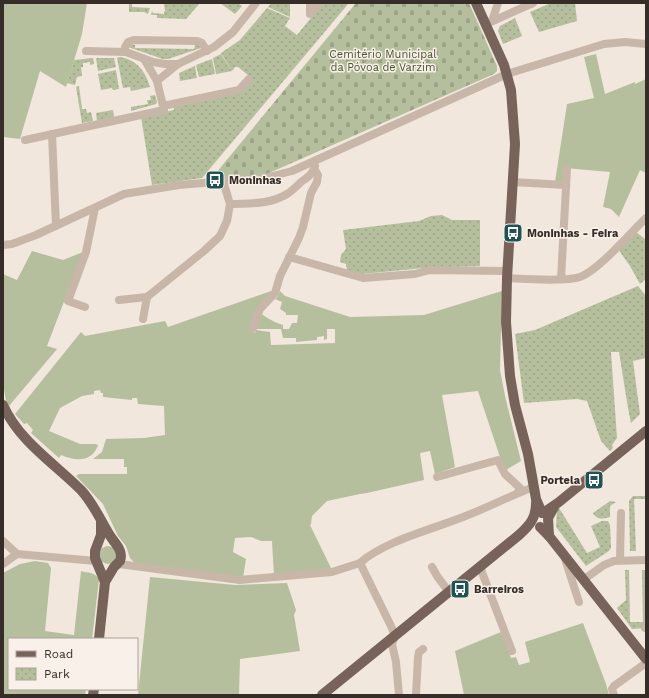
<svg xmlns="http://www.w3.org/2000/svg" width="649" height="698" viewBox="0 0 649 698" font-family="'Work Sans',sans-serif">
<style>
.grass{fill:#b5bf9d}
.cemetery{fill:url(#cemetery-stones)}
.park{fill:url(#park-dots)}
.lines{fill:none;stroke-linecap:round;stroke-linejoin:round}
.minor{stroke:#c8b6a9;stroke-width:8}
.major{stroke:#77635a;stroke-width:10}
.labels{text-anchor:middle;stroke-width:3;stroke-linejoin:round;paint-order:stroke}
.park-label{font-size:11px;fill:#46532e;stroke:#f9f1e9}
.poi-label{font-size:11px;font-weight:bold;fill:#362c28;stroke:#f9f1e9;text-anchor:start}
</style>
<defs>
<pattern id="cemetery-stones" width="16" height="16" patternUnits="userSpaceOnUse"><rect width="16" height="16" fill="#b5bf9d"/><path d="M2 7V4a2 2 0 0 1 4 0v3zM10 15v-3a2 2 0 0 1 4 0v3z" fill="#9ca487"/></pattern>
<pattern id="park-dots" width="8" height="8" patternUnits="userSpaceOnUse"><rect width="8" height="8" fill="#b5bf9d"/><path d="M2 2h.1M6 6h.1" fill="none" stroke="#9ca487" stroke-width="1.8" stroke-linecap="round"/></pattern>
</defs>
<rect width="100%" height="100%" fill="#f1e7dc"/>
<g class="grass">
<path d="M3,3H87L82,34L66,87L40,71L20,139L3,137Z"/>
<path d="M596,54L605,94L635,82V84L646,79V173L640,170L619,217L611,209L603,207L610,172L565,168L563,182H555L567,104L594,98L584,57Z"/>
<path d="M32,251L63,260L83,252L47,346L57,349L9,406L6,400L3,384V274L17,280Z"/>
<path d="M274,290L250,330L255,333L256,330L270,332L271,345L335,343V329H327V339L324,340V336L317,337V340L296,342V338H283L281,329H257L256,326L261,314C268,318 275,323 283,325V329H289L292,323H297L298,315H286V313L280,309L282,302L275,299L278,296L280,291L285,296L350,317L424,315L502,291L500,370L505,396L521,461L506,470L500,457L478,391L442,395L455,467L435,474L430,451L420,453L424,480L367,493L360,494L327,501L312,516L311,524L310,525L332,570L274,576L272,541H261L251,537L235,538L233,552L246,559L243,578L136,564L130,558L126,546L118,536L103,504L76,476L79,474H127V467H124V459H93L102,452L106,439L144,438L165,435L164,406L138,404L137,398H132V400L103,397V393H101L100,390L94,391V394L82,396L60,408L49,431L80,444H95L98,445C92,463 75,461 61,455L59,458L31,433L33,430L27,423L24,424L15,414L81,332L85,336L165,321L168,327Z"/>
<circle cx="108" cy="555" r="9"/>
<path d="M35,561L48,563L51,568L45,631L74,635L81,571C88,573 96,572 99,580L92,639H9V689H86L85,695H3V573L20,564Z"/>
<path d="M150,577L235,585L287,583L296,610L294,615L300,651L240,659L239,695H138Z"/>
<path d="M583,623L606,684L609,695H464L455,651L501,632L511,658L516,657L519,665L530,662L525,642Z"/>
</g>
<path class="cemetery" d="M356,3H469L497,66V71L494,74L260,177L211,179Z"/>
<g class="park">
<path d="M129,3H132V7L150,8L148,14L144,12H129Z"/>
<path d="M164,3H200L186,19L157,18V15H151L152,11L153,13L164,14V12L165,11Z"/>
<path d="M220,3H238L242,6L235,14Z"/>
<path d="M271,3H290V17L268,7Z"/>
<path d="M323,3H349L202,178L152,185L141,117L174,110V105L241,92L253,79L238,67H235L232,71L221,53L240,40L267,8L290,18L285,26L297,35Z"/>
<path d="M551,3H575L577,21L539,32L530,12Z"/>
<path d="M515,18L522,36L503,44L498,31L500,26Z"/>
<path d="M130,44L135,45V48L194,49L195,45H201V48L168,59H163L128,47Z"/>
<path d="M221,54L232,71L216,74L213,58Z"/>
<path d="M120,57C137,60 146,72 150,87L131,91L130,87L123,88L117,58Z"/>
<path d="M93,58L94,64L90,65V62L83,63V67H81L82,76L77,77L75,85L67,83L74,60Z"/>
<path d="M96,58H114L116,67L98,71Z"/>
<path d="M212,59L215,74L199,77L196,65Z"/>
<path d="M195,66L197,78L180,81L179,73Z"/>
<path d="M116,70L119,89L113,90L112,88L101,90L98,74Z"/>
<path d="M79,86L82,109H86L87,113L91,112L93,121L82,123L76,87Z"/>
<path d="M155,95L157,102L156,104L131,111V107L148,104L147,100H151L150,96Z"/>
<path d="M113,110L114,117L97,121L96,113Z"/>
<path d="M442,215L452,220H480V266L424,268L362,274L347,270L346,264L340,262L341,255L346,249L343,230L419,221L431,216Z"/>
<path d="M636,232L645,239L646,242V279L640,284L630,266L618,249Z"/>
<path d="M638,286L646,296V358L633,361L640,414L631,423L628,408L619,352H611L617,438L612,445L613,448L610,451L601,441L587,401L577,399L524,403L515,334L535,330Z"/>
<path d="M633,496H645L646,499H634L636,551H630L629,501Z"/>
<path d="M610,501L616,502L610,506V517C603,519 597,520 593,513Z"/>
<path d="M559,508L587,553L600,547L591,526L602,521H608L610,525L611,548L609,551L586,566L556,527L557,509Z"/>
<path d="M625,570H629L630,622H643L642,570H646V628L632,629L617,608L626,600Z"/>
</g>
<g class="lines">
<g class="minor">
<path d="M310,3V14L319,3"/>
<path d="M492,21L498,3"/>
<path d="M486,24L533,3"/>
<path d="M86,51L126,52L153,62L165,64H178"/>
<path d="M125,52V47L128,42L134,40L197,41L202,43L207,51"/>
<path d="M144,59L157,81"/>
<path d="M249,79L239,90L163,106L157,81L178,64L214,47L233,32L256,3"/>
<path d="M52,134L56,226"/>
<path d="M25,140L164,110L163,106"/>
<path d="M512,182L566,185"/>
<path d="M230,204C250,203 269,205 287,194C292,191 297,186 301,182C307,178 314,173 315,166"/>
<path d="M3,245L12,244L36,235L124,194L179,185L265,178L292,171L507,74L604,44L625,42L646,44"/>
<path d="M289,257L363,278L415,274L430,270L507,271"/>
<path d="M507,278C524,279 566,282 580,277C599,270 630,233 646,218"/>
<path d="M561,279L567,169"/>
<path d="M119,300L147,297"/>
<path d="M85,307L68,301L86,252L95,208"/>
<path d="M143,319L147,297L204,251L220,236L227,221L230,204L223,181"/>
<path d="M253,328L260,309L275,293L280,276L299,238L303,227L311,193L317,182L318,175L315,170"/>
<path d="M437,477L498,460L505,474L520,488L518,492"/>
<path d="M3,541L17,554L96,561"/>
<path d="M565,559L579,602"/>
<path d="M620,560L621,513"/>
<path d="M3,564L17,554"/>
<path d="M119,564L240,580L332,572L360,563"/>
<path d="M432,567L437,576L449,592"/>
<path d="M480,567L512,651"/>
<path d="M583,580L604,565L614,561L646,560"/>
<path d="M645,628H646"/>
<path d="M399,695L396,662L392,644L395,636L391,626L360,563C382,542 433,529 463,517C487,508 509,496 534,487"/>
<path d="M416,695L418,657L419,652L423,649"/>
<path d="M614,695L612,689L614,686L646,663"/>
</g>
<g class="major">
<path d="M476,3L504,65L511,90L515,144L507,278L506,322L510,376L515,405L528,454L536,499L542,513"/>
<path d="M3,405C19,441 54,463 81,490C93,503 100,519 109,534C114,543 124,550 120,561L114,567L105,582L99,639"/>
<path d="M543,513L559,502L646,431"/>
<path d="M101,521V535L95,551V558L105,582"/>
<path d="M540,527L549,536L646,659"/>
<path d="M549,536L548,518L554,507"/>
<path d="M93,695L94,689"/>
<path d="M322,695L519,535C530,525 536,518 536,503"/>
</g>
</g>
<defs>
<symbol id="bus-square" viewBox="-11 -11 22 22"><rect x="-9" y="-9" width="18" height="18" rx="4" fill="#205355" stroke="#f9f1e9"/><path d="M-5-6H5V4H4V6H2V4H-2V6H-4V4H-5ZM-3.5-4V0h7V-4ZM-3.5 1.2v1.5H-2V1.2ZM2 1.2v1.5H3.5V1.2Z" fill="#fff"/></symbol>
</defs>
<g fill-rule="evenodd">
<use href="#bus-square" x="204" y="169" width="22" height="22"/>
<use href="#bus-square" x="502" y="222" width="22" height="22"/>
<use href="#bus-square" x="583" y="469" width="22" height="22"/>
<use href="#bus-square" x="449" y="578" width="22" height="22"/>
</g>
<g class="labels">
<g class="park-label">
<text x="383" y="58">Cemitério Municipal<tspan x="383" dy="13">da Póvoa de Varzim</tspan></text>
</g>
<g class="poi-label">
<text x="229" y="184">Moninhas</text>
<text x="527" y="237">Moninhas - Feira</text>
<text x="580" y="484" text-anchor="end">Portela</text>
<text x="474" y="593">Barreiros</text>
</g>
</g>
<rect width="649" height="698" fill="none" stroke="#362c28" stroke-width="8"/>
<rect x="8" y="638" width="130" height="52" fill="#f9f1e9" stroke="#aba29c"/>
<rect x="16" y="651" width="20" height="6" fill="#77635a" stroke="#aba29c"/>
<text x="44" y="658" font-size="12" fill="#362c28">Road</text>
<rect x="16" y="668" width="20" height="12" fill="url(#park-dots)" stroke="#aba29c"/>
<text x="44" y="678" font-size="12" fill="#362c28">Park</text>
</svg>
